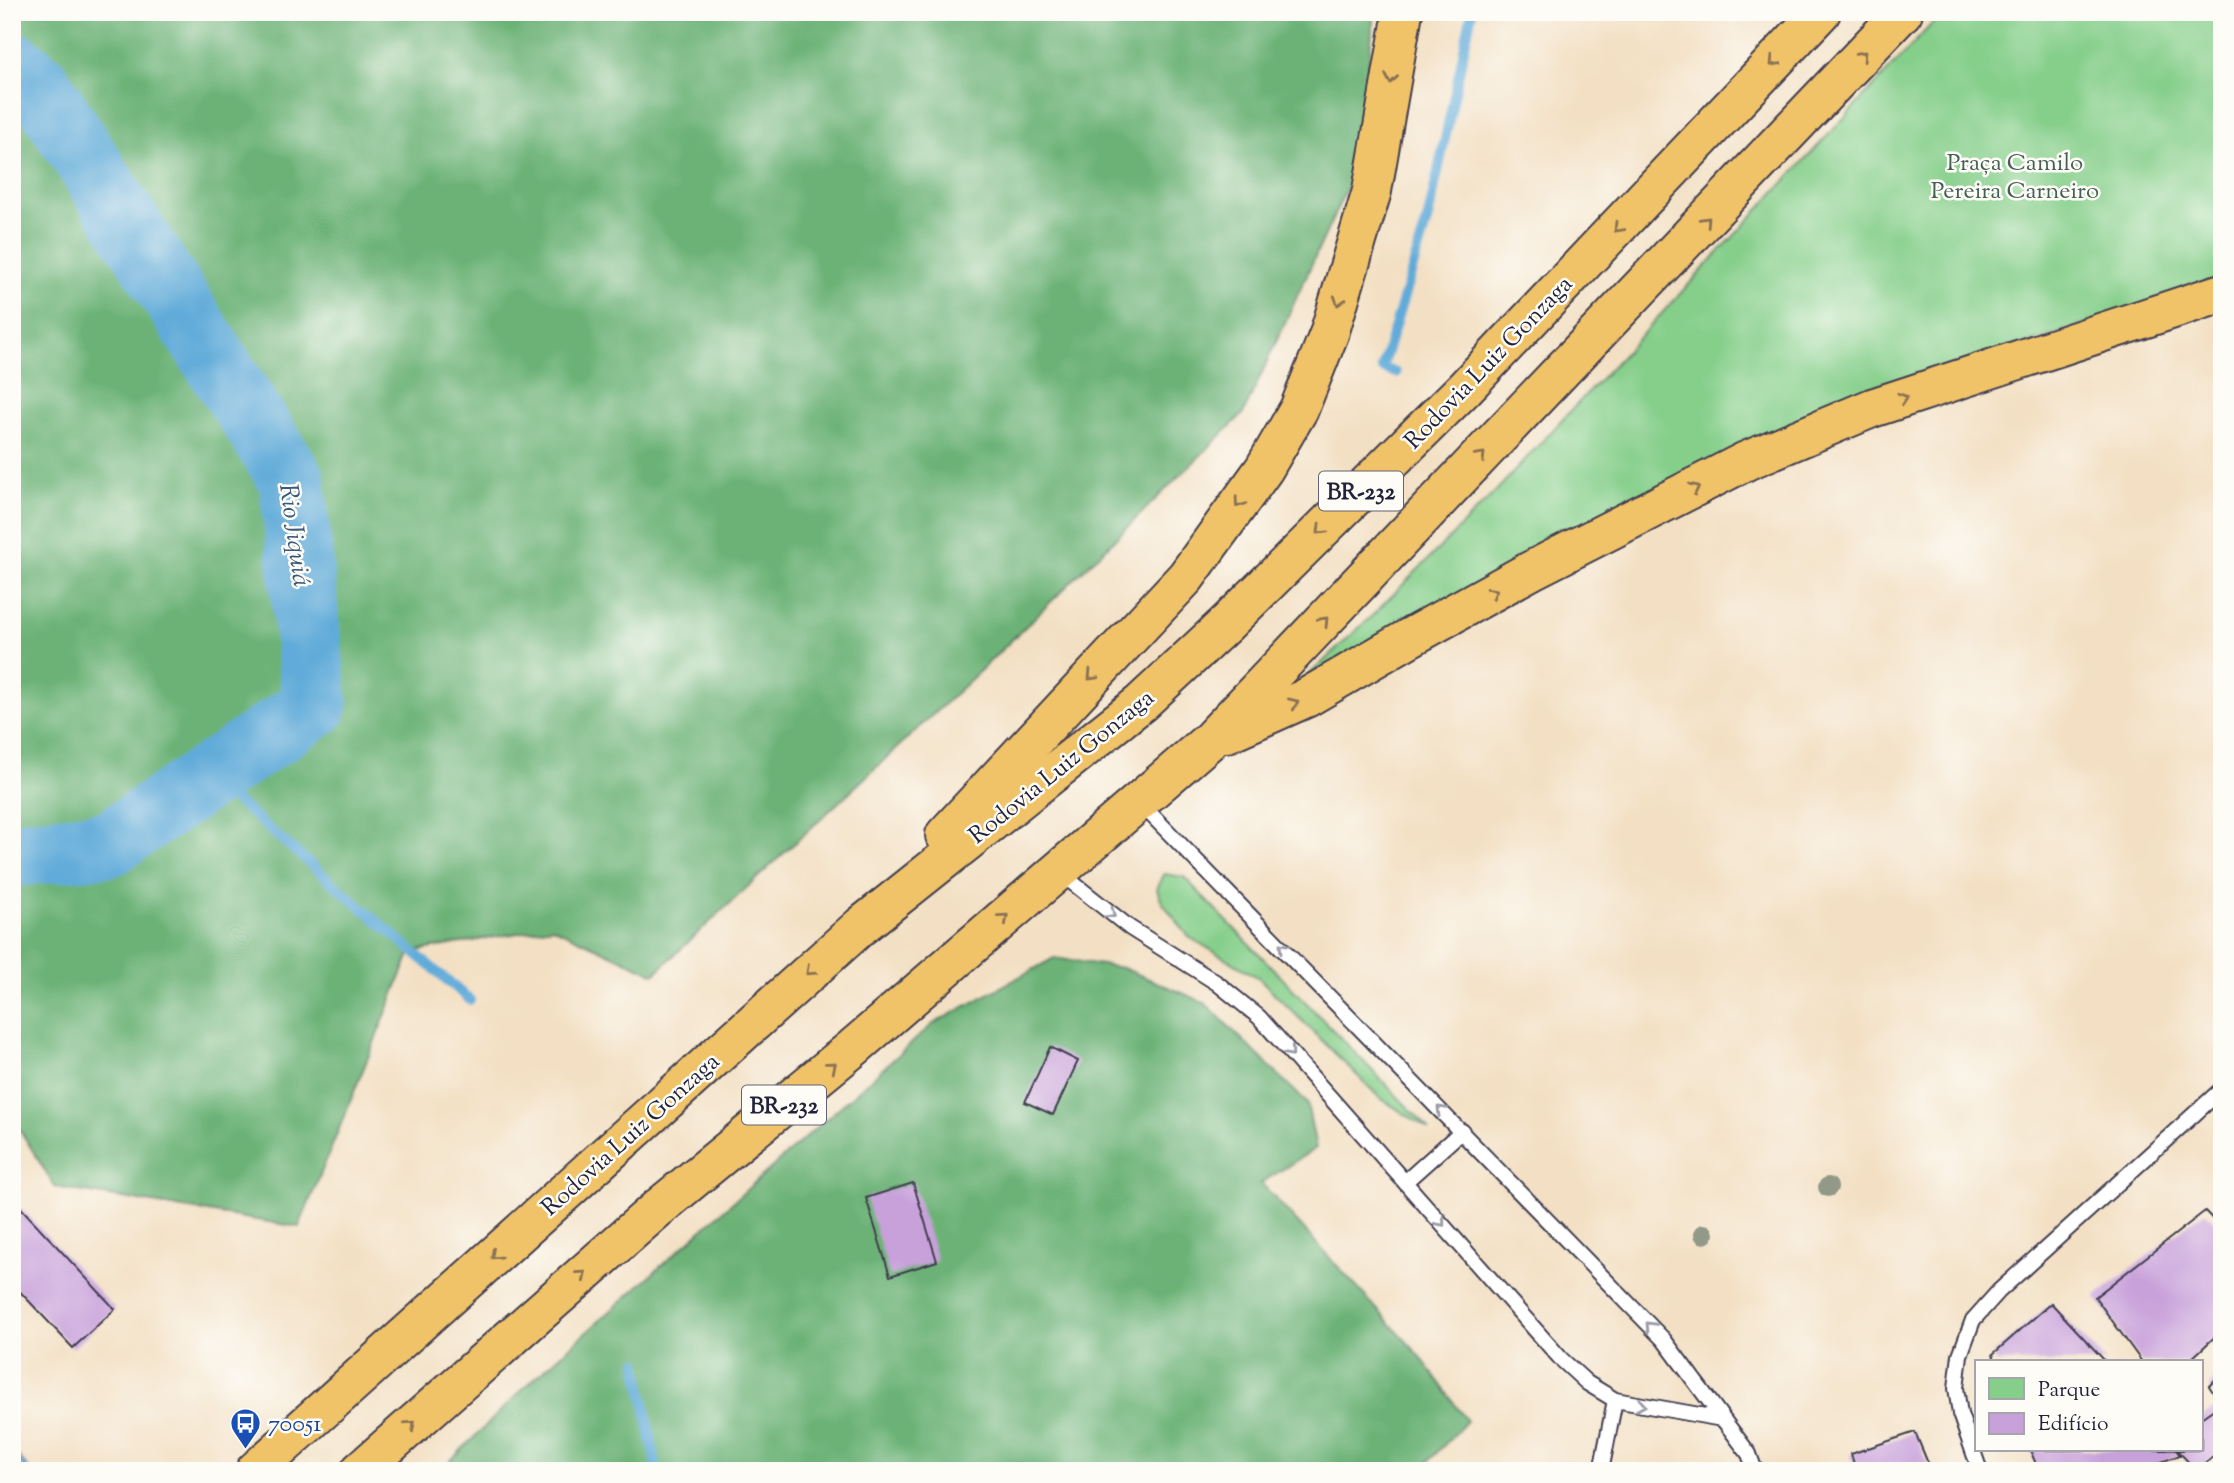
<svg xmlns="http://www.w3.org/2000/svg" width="2234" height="1483" viewBox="0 0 2234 1483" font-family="'Sorts Mill Goudy',serif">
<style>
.green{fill:#86cf8b;stroke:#547863;stroke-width:2}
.forest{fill:#6cb277;stroke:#476a59;stroke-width:2}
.water{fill:#61abd9;stroke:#42668a;stroke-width:2}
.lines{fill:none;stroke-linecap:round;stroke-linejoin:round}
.stream{stroke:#61abd9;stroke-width:10}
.river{stroke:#61abd9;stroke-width:66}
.building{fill:#c8a0da}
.lane-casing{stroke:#413e50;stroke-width:18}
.highway-casing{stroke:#413e50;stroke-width:42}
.lane{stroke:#fff;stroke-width:14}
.highway{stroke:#f1c369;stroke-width:38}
.tree{fill:#939988}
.oneway{stroke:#8a7252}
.oneway2{stroke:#9c9ca7}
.labels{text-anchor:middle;stroke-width:5;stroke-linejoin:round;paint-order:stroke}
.shield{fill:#fdfcf7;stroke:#646373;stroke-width:2}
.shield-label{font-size:23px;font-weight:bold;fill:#22223b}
.park-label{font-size:24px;fill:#455f57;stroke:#fdfcf7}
.street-label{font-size:24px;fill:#22223b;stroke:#fdfcf7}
.transit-label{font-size:24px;fill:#164399;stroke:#fdfcf7;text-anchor:start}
.water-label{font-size:26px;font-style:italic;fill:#3b597a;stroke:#fdfcf7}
</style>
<rect width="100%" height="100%" fill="#fdfcf7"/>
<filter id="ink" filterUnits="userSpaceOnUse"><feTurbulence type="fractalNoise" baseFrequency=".0143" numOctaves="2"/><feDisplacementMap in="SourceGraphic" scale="14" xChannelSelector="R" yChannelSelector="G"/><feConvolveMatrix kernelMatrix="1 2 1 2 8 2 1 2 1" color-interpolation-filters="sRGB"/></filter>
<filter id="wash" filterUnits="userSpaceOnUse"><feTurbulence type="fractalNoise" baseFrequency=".00686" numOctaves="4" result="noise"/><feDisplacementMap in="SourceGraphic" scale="28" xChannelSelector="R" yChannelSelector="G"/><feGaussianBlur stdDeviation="1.57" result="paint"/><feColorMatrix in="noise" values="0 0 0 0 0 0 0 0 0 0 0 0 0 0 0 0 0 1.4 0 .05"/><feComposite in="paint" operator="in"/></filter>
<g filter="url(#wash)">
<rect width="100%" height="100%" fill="#f3e0c4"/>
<g class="green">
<path d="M1943,12H2222V278L1944,372L1277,705L1375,613L1495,492Z"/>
<path d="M1164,874L1184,877L1430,1130L1380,1098L1259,978L1189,937L1162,902L1157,889Z"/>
</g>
<g class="forest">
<path d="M12,12H1374L1359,161L1243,414L984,667L654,974L552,927L411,952L299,1227L55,1187L12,1117Z"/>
<path d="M1054,958L1123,968L1204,1002L1307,1103L1316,1148L1261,1183L1420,1356L1467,1421L1427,1463L1433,1471H440L525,1387L933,1024Z"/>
</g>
<path class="water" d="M12,1449L30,1471H12Z"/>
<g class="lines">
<g class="stream">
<path d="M1396,373L1382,368L1428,218L1472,12"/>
<path d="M208,777L470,1000"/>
<path d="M637,1362L657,1471"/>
</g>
<path class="river" d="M12,63L38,84L292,480L315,705L109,844L12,854"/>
</g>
<g id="blocks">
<g class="building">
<path d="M1050,1047L1078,1061L1053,1115L1025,1102Z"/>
<path d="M913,1183L937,1261L890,1276L866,1198Z"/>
<path d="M21,1208L115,1309L73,1348L12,1283V1215Z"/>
<path d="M2205,1211L2222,1229V1330L2188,1362H2142L2095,1297Z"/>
<path d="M2051,1303L2106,1362H1996L1993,1354Z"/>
<path d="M2222,1373V1449L2197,1471L2177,1450H2201V1418L2221,1404L2209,1386Z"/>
<path d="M1915,1432L1930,1468L1921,1471H1856L1851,1454Z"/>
<path d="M2030,1450H2176L2180,1455L2137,1471H2039Z"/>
</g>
</g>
</g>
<g filter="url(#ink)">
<use href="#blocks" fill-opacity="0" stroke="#413e50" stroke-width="2"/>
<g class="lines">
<defs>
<g id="lane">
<path d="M1139,802L1664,1340L1749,1454L1755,1471"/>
<path d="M1059,872L1130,928L1217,983L1259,1017L1561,1359L1587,1383L1615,1400L1722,1419"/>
<path d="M1405,1182L1462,1131"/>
<path d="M1601,1471L1615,1400"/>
<path d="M1980,1471L1960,1414L1956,1388L1960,1355L1973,1320L1999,1291L2222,1089"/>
</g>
<g id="highway">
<path d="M1227,733L1306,698L1409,638L1532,570L1746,461L1872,408L2222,293"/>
<path d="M945,835L1186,577L1264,469L1299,409L1329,334L1372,191L1403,12"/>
<path d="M255,1471L861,926L1141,703L1226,624L1464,389L1821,12"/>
<path d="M360,1471L657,1209L853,1048L1209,741L1903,12"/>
</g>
</defs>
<use href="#lane" class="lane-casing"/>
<use href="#highway" class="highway-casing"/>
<use href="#lane" class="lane"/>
<use href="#highway" class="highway"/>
</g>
<g class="tree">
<circle cx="1828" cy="1187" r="10"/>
<circle cx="1704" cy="1234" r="10"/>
</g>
<defs><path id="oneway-chevron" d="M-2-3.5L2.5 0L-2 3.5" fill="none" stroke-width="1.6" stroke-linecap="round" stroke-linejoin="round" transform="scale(1.75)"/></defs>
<g class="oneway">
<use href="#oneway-chevron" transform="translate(1862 55) rotate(-47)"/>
<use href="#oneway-chevron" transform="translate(1774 62) rotate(133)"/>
<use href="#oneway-chevron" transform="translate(1391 79) rotate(100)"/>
<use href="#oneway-chevron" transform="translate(1706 221) rotate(-47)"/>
<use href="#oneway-chevron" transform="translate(1618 228) rotate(134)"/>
<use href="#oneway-chevron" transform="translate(1339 301) rotate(107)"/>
<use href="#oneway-chevron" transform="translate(1903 398) rotate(-18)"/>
<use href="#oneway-chevron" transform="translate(1481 456) rotate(-46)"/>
<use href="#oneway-chevron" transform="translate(1695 488) rotate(-27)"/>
<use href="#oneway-chevron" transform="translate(1239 503) rotate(126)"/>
<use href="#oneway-chevron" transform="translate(1321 530) rotate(135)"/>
<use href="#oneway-chevron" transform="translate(1493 592) rotate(-29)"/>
<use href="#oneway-chevron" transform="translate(1324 621) rotate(-46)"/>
<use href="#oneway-chevron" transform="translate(1092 676) rotate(133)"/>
<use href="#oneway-chevron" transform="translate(1294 703) rotate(-24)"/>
<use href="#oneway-chevron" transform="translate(1004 918) rotate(-41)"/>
<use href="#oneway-chevron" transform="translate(810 971) rotate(138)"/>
<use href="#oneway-chevron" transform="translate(832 1066) rotate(-39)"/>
<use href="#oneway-chevron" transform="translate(495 1255) rotate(138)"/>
<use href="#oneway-chevron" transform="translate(582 1275) rotate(-41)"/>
<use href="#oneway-chevron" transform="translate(411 1425) rotate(-42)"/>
</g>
<g class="oneway2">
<use href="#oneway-chevron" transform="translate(1111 914) rotate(38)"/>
<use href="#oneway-chevron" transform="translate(1283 947) rotate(-134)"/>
<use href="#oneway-chevron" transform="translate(1290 1052) rotate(49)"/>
<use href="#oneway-chevron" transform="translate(1441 1110) rotate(-134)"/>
<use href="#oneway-chevron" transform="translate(1441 1222) rotate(49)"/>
<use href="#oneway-chevron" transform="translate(1650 1326) rotate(-134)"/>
<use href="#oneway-chevron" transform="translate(1641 1405) rotate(10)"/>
</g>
</g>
<defs>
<symbol id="bus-pin" viewBox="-11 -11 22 30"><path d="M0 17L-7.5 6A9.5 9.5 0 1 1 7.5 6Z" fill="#1a4fb4" stroke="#fdfcf7"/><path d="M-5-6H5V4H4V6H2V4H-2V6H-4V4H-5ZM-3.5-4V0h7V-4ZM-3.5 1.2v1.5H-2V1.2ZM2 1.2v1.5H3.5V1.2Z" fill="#fff"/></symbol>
</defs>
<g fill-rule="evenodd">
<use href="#bus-pin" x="228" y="1406" width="35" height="47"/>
</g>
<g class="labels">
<g class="shield">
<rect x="1319" y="471.5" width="84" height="39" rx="5"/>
<rect x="742" y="1085.5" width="84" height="39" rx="5"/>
</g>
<g class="shield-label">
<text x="1361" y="499">BR-232</text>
<text x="784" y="1113">BR-232</text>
</g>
<g class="park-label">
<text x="2015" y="170">Praça Camilo<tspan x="2015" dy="28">Pereira Carneiro</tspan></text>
</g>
<g class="street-label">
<text transform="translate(1488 362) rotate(-46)" y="8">Rodovia Luiz Gonzaga</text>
<text transform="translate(1061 766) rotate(-39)" y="8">Rodovia Luiz Gonzaga</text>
<text transform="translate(630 1134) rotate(-42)" y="8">Rodovia Luiz Gonzaga</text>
</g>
<g class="transit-label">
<text x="268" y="1431">70051</text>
</g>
<g class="water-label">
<text transform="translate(296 535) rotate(82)" y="9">Rio Jiquiá</text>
</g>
</g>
<rect width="2234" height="1483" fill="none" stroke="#fdfcf7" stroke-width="42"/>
<rect x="1975" y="1360" width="228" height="91" fill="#fdfcf7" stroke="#a5a5ac" stroke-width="2"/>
<rect x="1989" y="1378" width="35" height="21" fill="#86cf8b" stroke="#a5a5ac" stroke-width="2"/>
<text x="2038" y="1396" font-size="21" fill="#22223b">Parque</text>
<rect x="1989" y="1413" width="35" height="21" fill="#c8a0da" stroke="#a5a5ac" stroke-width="2"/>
<text x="2038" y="1430" font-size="21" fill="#22223b">Edifício</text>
</svg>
